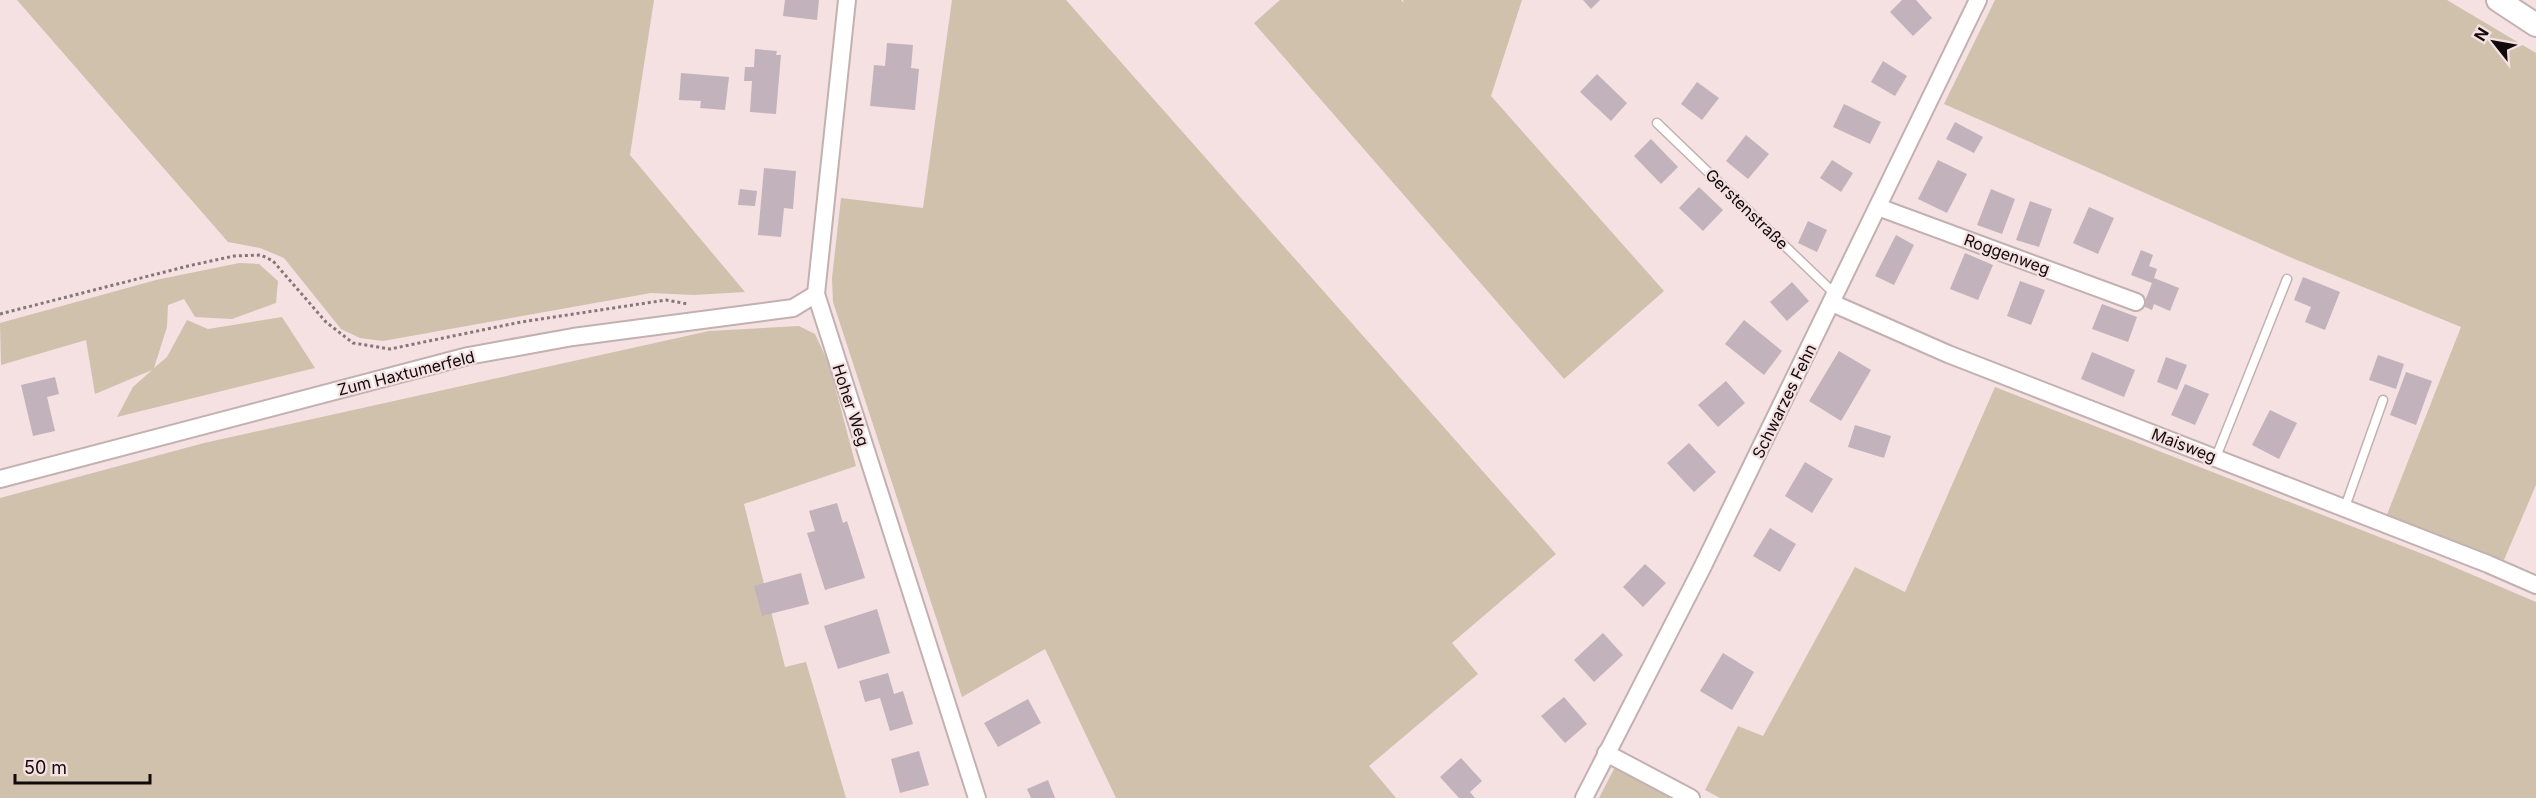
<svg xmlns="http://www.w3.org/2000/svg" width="2536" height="798" viewBox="0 0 2536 798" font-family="Inter,sans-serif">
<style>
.green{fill:#cfc1ab}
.building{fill:#c1b2bb}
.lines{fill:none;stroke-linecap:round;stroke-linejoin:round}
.lane-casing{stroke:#c3b0b0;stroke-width:11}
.street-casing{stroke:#c3b0b0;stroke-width:20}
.secondary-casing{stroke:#c3b0b0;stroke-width:26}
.path{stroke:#847778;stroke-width:3;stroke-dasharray:3 3;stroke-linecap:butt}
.lane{stroke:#fff;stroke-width:8}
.street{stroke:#fff;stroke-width:16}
.secondary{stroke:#fff;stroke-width:22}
.labels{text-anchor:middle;stroke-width:4.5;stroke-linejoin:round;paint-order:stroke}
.street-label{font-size:16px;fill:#110a0b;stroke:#f5e1e2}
</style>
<rect width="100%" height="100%" fill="#f5e1e2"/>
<g class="green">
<path d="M17,0H654L630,155L745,292L694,295L651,293L383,341L360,338L341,329L284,258L260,248L228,242Z"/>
<path d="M952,0H1066L1556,554L1452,643L1478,674L1369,766L1396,798H1116L1045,649L962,697L833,302L832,278L841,198L923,208Z"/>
<path d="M1280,0H1401L1404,3L1403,0H1522L1491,96L1664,291L1564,379L1254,23Z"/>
<path d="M1995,0H2447L2536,53V485L2504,560L2386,517L2461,327L2292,258L1944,104Z"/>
<path d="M239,263L259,264L278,281L276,303L232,319L195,317L184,299L168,305L167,327L154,368L167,357L187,320L208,329L282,317L315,368L117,417L133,387L152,370L95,394L86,340L1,365L0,323L156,280Z"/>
<path d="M799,326L815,334L829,364L856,466L744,504L785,667L806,662L846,798H0V498L204,443L709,331Z"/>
<path d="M1995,387L2433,558L2536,602V798H1720L1705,790L1738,726L1763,736L1855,567L1905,592Z"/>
<path d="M1615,767L1671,798H1599Z"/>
</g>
<g class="building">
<path d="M785,0H819L817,20L783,16Z"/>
<path d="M1583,0H1600L1591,9Z"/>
<path d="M1902,0H1916L1932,18L1913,36L1890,12Z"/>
<path d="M887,43L913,45L911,68L919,69L915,110L870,106L874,65L885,66Z"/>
<path d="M755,49L777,51L776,55H781L776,114L750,112L752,81H744L745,67H754Z"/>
<path d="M1883,61L1907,76L1895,96L1871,82Z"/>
<path d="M681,73L729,77L725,110L700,108L701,101L679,100Z"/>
<path d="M1597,74L1627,103L1611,121L1580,92Z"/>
<path d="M1697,82L1719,98L1702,120L1681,104Z"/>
<path d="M1844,104L1881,122L1870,144L1833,127Z"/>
<path d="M1955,122L1983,137L1974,153L1946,139Z"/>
<path d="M1746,135L1769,154L1748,179L1726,161Z"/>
<path d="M1651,139L1678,167L1661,184L1634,156Z"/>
<path d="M1832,160L1853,173L1841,192L1820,178Z"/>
<path d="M1938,160L1967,174L1947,213L1918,199Z"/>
<path d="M764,168L796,171L793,209L784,208L781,237L758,235Z"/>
<path d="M1699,187L1723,210L1703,231L1679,208Z"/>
<path d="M740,189L757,191L755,206L738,205Z"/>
<path d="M1991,189L2015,199L2002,234L1977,225Z"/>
<path d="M2030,201L2052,209L2039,247L2016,240Z"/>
<path d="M2089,207L2114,218L2098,254L2073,243Z"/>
<path d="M1808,221L1827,230L1817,252L1798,243Z"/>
<path d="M1896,235L1914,245L1894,285L1875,276Z"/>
<path d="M2141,250L2153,255L2149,266L2157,269L2154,278L2179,288L2170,311L2154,304L2152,310L2143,306L2152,283L2131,275Z"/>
<path d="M1965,253L1993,265L1978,300L1950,289Z"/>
<path d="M2303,277L2340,292L2325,330L2305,322L2311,307L2294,300Z"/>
<path d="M2020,281L2045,290L2031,325L2007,316Z"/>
<path d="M1792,282L1809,301L1787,321L1770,302Z"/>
<path d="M2102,304L2137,317L2128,342L2092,329Z"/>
<path d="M1744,320L1782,351L1764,375L1725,344Z"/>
<path d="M1839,351L1871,370L1841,421L1809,401Z"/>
<path d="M2092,352L2135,370L2124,397L2081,379Z"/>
<path d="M2378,355L2404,364L2396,389L2369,380Z"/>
<path d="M2166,357L2187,365L2177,390L2157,382Z"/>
<path d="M2406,372L2432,381L2416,425L2390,415Z"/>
<path d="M55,377L59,394L47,397L55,431L33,436L21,385Z"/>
<path d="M1726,381L1745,403L1718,427L1698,405Z"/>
<path d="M2185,384L2209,394L2195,425L2171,415Z"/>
<path d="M2270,410L2297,423L2279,459L2252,445Z"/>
<path d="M1855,425L1891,436L1884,458L1848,447Z"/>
<path d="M1689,443L1716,472L1694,492L1667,463Z"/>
<path d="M1805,462L1833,479L1812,513L1785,496Z"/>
<path d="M837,503L843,523L847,521L865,578L825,590L807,533L815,531L809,511Z"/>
<path d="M1770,528L1796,544L1780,572L1753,556Z"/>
<path d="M1645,564L1666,583L1643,607L1623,587Z"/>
<path d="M801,573L809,604L762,616L754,586Z"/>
<path d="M877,609L890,653L838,669L824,626Z"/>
<path d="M1603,633L1623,655L1594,682L1574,660Z"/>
<path d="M1723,653L1754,672L1732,710L1700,691Z"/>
<path d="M888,673L894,694L903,691L913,724L890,731L880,698L865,702L859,681Z"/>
<path d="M1564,697L1587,724L1565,743L1541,716Z"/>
<path d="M1028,699L1041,723L998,747L984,723Z"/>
<path d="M919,751L929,785L900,793L891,759Z"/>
<path d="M1461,758L1482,781L1470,792L1475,798H1459L1440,777Z"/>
<path d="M1048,780L1055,798H1031L1027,789Z"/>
</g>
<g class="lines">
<defs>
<g id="lane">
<path d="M1657,123L1836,295"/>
<path d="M2216,457L2287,279"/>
<path d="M2345,507L2383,400"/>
</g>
<g id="street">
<path d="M847,0L816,294L977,798"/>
<path d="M1878,207L2136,302"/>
<path d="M1832,303L1948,354L2488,564L2536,585"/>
<path d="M0,479L468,356L573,337L793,308L816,294"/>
<path d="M1606,753L1691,798"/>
<path d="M1584,798L1702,568L1978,0"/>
</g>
<path id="secondary" d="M2498,0L2536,25"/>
</defs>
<use href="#lane" class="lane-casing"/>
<use href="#street" class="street-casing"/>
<use href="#secondary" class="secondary-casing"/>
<path class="path" d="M0,314L188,266L234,256L261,255L273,261L326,322L353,343L390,349L521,322L666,300L688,304"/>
<use href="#lane" class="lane"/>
<use href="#street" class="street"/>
<use href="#secondary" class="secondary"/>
</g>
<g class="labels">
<g class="street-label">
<text transform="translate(1747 209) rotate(44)" y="6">Gerstenstraße</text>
<text transform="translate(2007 254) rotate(20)" y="6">Roggenweg</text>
<text transform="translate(406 373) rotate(-14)" y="6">Zum Haxtumerfeld</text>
<text transform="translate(1784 401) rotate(-64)" y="6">Schwarzes Fehn</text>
<text transform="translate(851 405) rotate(72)" y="6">Hoher Weg</text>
<text transform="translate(2184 445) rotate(21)" y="6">Maisweg</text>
</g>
</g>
<g transform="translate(2494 42) rotate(301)" stroke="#f5e1e2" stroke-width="4.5" paint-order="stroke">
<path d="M0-4.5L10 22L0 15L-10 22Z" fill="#110a0b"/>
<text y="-9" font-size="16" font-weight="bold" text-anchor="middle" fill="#110a0b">N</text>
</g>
<path d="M15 774v9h135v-9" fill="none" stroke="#110a0b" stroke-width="3"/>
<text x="24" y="774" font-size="18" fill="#110a0b" stroke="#f5e1e2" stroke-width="4.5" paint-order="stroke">50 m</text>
</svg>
